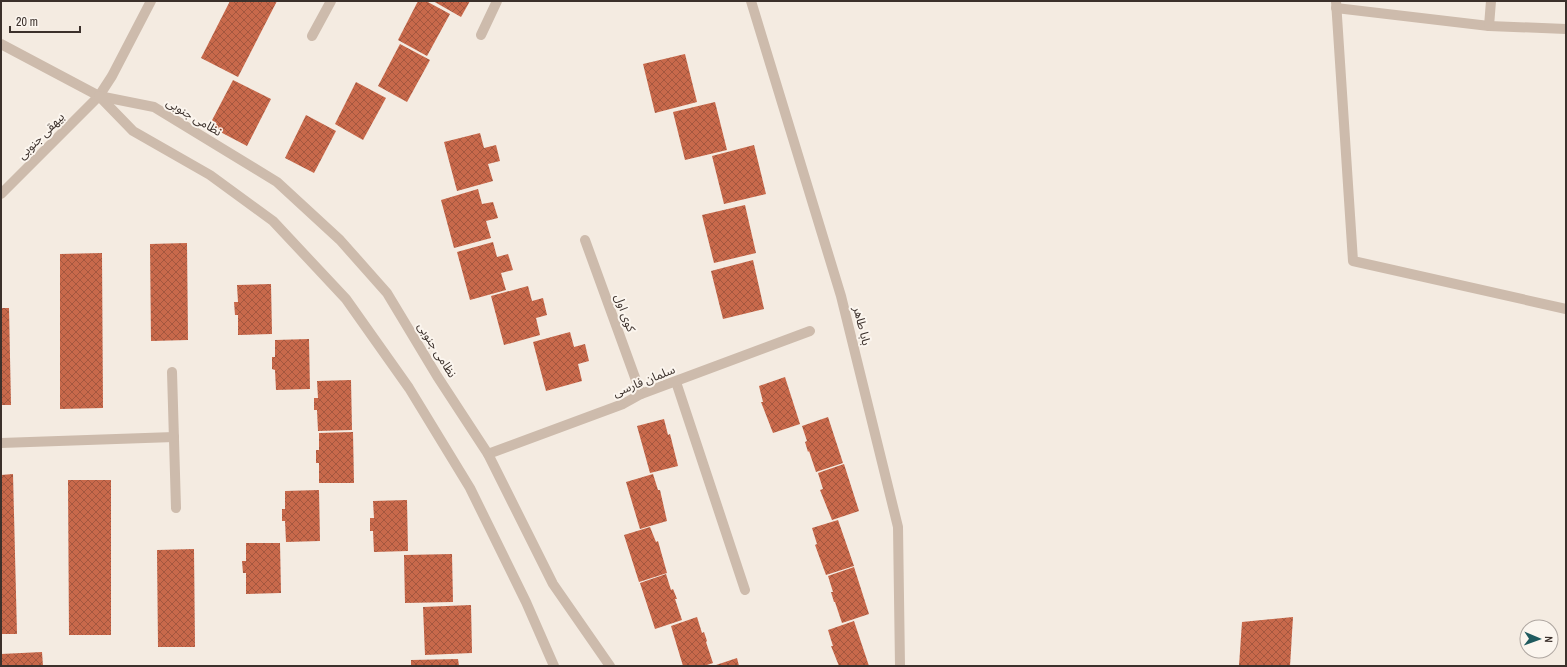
<svg xmlns="http://www.w3.org/2000/svg" width="1567" height="667" viewBox="0 0 1567 667" font-family="'Archivo Narrow','Noto Sans Arabic',sans-serif">
<style>
.building{fill:url(#building-cross-hatch)}
.lines{fill:none;stroke-linecap:round;stroke-linejoin:round}
.service{stroke:#cdbbac;stroke-width:10}
.minor{stroke:#cdbbac;stroke-width:10}
.tertiary{stroke:#cdbbac;stroke-width:10}
.labels{text-anchor:middle;stroke-width:4;stroke-linejoin:round;paint-order:stroke}
.street-label{font-size:12px;fill:#3b302b;stroke:#fbf5ee}
</style>
<defs>
<pattern id="building-cross-hatch" width="8" height="8" patternUnits="userSpaceOnUse"><rect width="8" height="8" fill="#c8694b"/><path d="M0 0l8 8M0 8l8-8" fill="none" stroke="#a4573f"/></pattern>
</defs>
<rect width="100%" height="100%" fill="#f4ebe1"/>
<g class="building">
<path d="M230,1H277L238,77L201,58Z"/>
<path d="M418,1H426L450,14L427,56L398,40Z"/>
<path d="M433,1H470L461,17Z"/>
<path d="M400,44L430,60L407,102L378,86Z"/>
<path d="M685,54L697,102L655,113L643,64Z"/>
<path d="M233,80L271,99L247,146L209,126Z"/>
<path d="M356,82L386,98L363,140L335,124Z"/>
<path d="M715,102L727,150L685,160L673,112Z"/>
<path d="M306,115L336,131L314,173L285,158Z"/>
<path d="M480,133L484,148L496,145L500,161L488,164L493,181L457,191L444,142Z"/>
<path d="M754,145L766,194L724,204L712,156Z"/>
<path d="M478,189L482,204L493,202L498,218L486,221L491,238L454,248L441,200Z"/>
<path d="M745,205L756,253L714,263L702,215Z"/>
<path d="M493,242L497,257L508,254L513,270L501,273L506,290L470,300L457,252Z"/>
<path d="M187,243L188,340L151,341L150,244Z"/>
<path d="M102,253L103,408L60,409V254Z"/>
<path d="M753,260L764,309L723,319L711,271Z"/>
<path d="M271,284L272,334L238,335V315H235L234,302H238L237,285Z"/>
<path d="M528,286L532,301L543,298L547,315L536,318L540,335L504,345L491,296Z"/>
<path d="M1,308H9L11,405H1Z"/>
<path d="M570,332L574,347L585,344L589,361L578,364L582,381L546,391L533,342Z"/>
<path d="M309,339L310,389L276,390L275,370L272,369V357H275V340Z"/>
<path d="M785,377L800,424L773,433L761,402H763L759,386Z"/>
<path d="M351,380L352,430L318,431L317,410H314V398H318L317,381Z"/>
<path d="M828,417L843,463L816,472L809,451L808,452L805,442L807,441L802,426Z"/>
<path d="M664,419L668,435L670,434L678,466L650,473L637,426Z"/>
<path d="M353,432L354,483H319V463H316V450H319V433Z"/>
<path d="M844,464L859,511L832,520L820,490L823,489L818,473Z"/>
<path d="M13,474L17,634H1V475Z"/>
<path d="M653,474L658,490H660L667,521L640,529L626,482Z"/>
<path d="M68,480H111V635H69Z"/>
<path d="M319,490L320,541L286,542L285,521H282V509H285V491Z"/>
<path d="M407,500L408,551L374,552L373,531H370V518H374L373,501Z"/>
<path d="M838,520L854,566L826,575L815,545L817,544L812,528Z"/>
<path d="M650,527L656,542L658,541L667,573L639,582L624,535Z"/>
<path d="M246,543H280L281,593L246,594V573H243L242,561H246Z"/>
<path d="M194,549L195,647H158L157,550Z"/>
<path d="M452,554L453,602L405,603L404,555Z"/>
<path d="M854,567L869,614L842,623L835,602H834L831,592H833L828,576Z"/>
<path d="M666,574L671,590L673,589L677,599H675L682,620L655,629L640,583Z"/>
<path d="M471,605L472,653L425,655L423,607Z"/>
<path d="M697,617L702,633L704,632L707,641L706,642L713,663L704,666H683L671,626Z"/>
<path d="M1293,617L1290,666H1239L1242,622Z"/>
<path d="M854,621L869,666H839L831,646H833L828,630Z"/>
<path d="M42,652L43,666H1V654Z"/>
<path d="M737,658L739,666H713Z"/>
<path d="M458,659L459,666H411V660Z"/>
</g>
<g class="lines">
<g class="service">
<path d="M481,35L497,1"/>
<path d="M312,36L331,1"/>
</g>
<g class="minor">
<path d="M751,1L841,296L898,527L900,666"/>
<path d="M1336,1L1353,261L1566,309"/>
<path d="M1336,8L1489,26L1566,29"/>
<path d="M1489,26L1491,1"/>
<path d="M1,44L99,96"/>
<path d="M1,194L99,96L112,76L151,1"/>
<path d="M585,240L641,394"/>
<path d="M172,372L176,508"/>
<path d="M676,382L745,590"/>
<path d="M1,443L174,437"/>
<path d="M488,454L623,404L641,394L810,331"/>
</g>
<g class="tertiary">
<path d="M99,96L154,107L277,182L340,240L387,293L437,376L488,454L553,584L610,666"/>
<path d="M99,96L133,131L210,175L273,221L346,299L409,388L470,488L526,602L554,666"/>
</g>
</g>
<g class="labels">
<g class="street-label">
<text transform="translate(194 117) rotate(31)" y="4">نظامی جنوبی</text>
<text transform="translate(41 136) rotate(-45)" y="4">بیهقی جنوبی</text>
<text transform="translate(625 313) rotate(70)" y="4">کوی اول</text>
<text transform="translate(862 326) rotate(76)" y="4">بابا طاهر</text>
<text transform="translate(437 350) rotate(58)" y="4">نظامی جنوبی</text>
<text transform="translate(644 381) rotate(-22)" y="4">سلمان فارسی</text>
</g>
</g>
<rect width="1567" height="667" fill="none" stroke="#3b302b" stroke-width="4"/>
<g transform="translate(1539 639) rotate(92)"><circle r="19" fill="#fbf5ee" stroke="#aea6a0"/>
<path d="M0-3L7 15L0 10L-7 15Z" fill="#1f5a5e"/>
<text y="-6" font-size="11" font-weight="bold" text-anchor="middle" fill="#3b302b">N</text>
</g>
<path d="M10 26v6h70v-6" fill="none" stroke="#3b302b" stroke-width="2"/>
<text x="16" y="26" font-size="12" fill="#3b302b" stroke="#fbf5ee" stroke-width="3" paint-order="stroke">20 m</text>
</svg>
